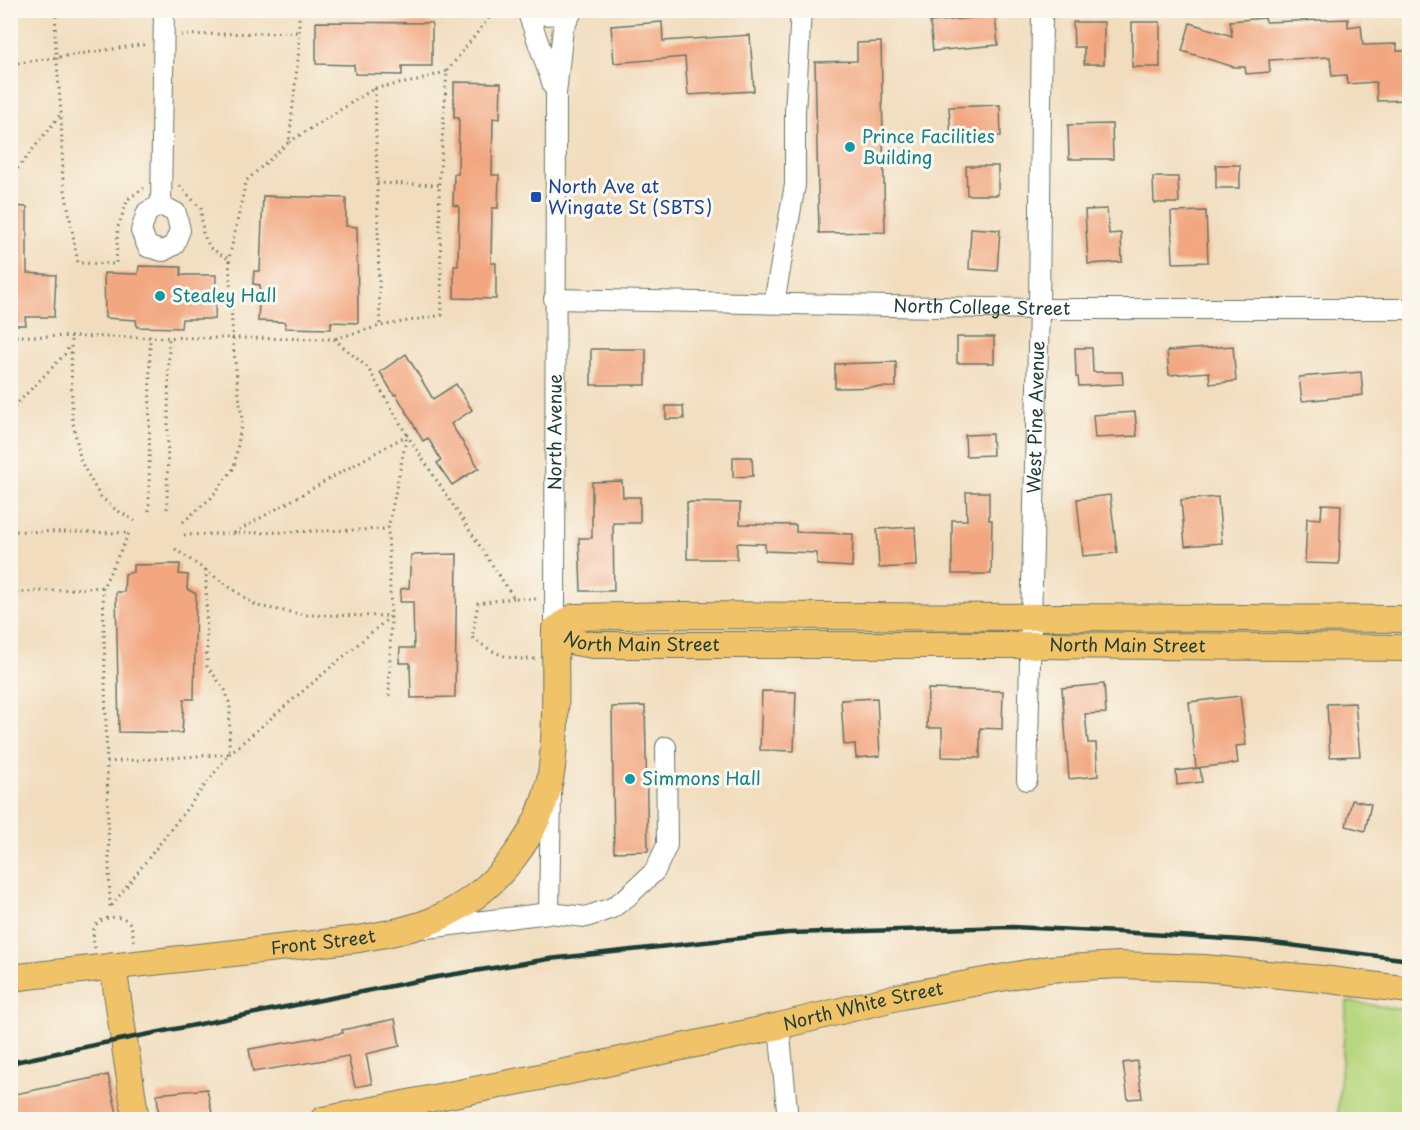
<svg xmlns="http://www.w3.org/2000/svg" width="1420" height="1130" viewBox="0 0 1420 1130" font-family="'Playpen Sans',sans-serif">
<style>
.green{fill:#b7d77e;stroke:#6b8a59;stroke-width:1.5}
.building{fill:#f2a781}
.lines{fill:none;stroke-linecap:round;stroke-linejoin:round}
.minor-casing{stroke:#687564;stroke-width:22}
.major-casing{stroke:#687564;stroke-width:28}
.path{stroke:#687564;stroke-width:3;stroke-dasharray:1.5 4.5;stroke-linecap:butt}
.minor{stroke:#fff;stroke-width:20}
.major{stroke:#f1c369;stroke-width:26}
.rail{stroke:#1f3d34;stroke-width:4.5}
.culture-dot{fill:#0f9aa8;stroke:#fbf7ec;stroke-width:2}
.transit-dot{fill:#1a4fb4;stroke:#fbf7ec;stroke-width:2}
.labels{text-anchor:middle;stroke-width:6;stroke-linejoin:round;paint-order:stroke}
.culture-label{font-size:18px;fill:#0d838f;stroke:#fbf7ec;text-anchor:start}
.transit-label{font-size:18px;fill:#164399;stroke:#fbf7ec;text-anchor:start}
.street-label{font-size:18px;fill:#1f3d34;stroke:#fbf7ec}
</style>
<rect width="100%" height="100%" fill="#fbf7ec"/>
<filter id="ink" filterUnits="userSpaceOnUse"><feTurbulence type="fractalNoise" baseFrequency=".0167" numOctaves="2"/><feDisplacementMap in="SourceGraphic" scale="12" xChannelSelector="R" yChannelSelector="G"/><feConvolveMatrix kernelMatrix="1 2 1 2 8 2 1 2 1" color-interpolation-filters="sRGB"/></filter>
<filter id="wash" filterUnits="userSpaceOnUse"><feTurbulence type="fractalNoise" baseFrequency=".008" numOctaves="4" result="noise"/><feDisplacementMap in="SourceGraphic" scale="24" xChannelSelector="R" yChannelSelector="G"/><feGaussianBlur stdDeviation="1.35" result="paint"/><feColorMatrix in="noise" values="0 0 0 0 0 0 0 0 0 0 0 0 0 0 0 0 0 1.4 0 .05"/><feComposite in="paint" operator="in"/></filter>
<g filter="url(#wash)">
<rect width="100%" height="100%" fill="#f1ddbe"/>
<path class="green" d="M1347,1001L1409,1011V1119H1337Z"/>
<g id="blocks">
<g class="building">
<path d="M995,16L998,45L933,51L930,22Z"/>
<path d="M1265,18L1266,22L1348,19V27L1361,25L1363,45L1397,44V51H1407L1408,100L1377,101L1376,82L1347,84L1346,75L1332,76L1330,57L1269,60L1270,72L1246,74L1245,67H1234L1182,51L1190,23L1232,36L1230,21Z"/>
<path d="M316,22L432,23V66H402V75L355,74L354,65L316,64Z"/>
<path d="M662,22L663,41L750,35L754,91L688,95L685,57L614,63L611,26Z"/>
<path d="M1073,22H1104V64H1084V47H1074Z"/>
<rect x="1132" y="22" width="28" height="45"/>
<path d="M881,42L885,232L819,233L815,62L857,61V43Z"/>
<path d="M454,82L501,83L500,119L493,118L492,175H499L498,208H492L491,263H496V299L454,298V266H458L459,206L453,205L454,174H458L459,118H454Z"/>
<path d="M1000,105L1001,136L951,138L949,107Z"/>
<path d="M1112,124L1113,159H1069L1068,125Z"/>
<rect x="1216" y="165" width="24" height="23"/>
<path d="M966,166H998V195H967Z"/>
<path d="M1153,177H1178L1179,203H1154Z"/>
<path d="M263,196L346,198V226L357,227L358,323L331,322V329L285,328V322L258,321L260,285L253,284L254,271H260Z"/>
<path d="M10,206L27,207V273L56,275L54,317H25L26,325H10Z"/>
<path d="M1107,209L1109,234L1121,233L1122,262L1088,264L1085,210Z"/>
<path d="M1206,211L1208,262L1173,263L1171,212Z"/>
<path d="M971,228L1000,230L997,271L969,269Z"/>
<path d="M139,266L181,267V275H216L215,319H182L181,328L137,327L136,320L105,318L104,273L138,274Z"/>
<rect x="957" y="337" width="37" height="26"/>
<path d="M1233,346L1236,381L1210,384L1209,372L1169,375L1167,351Z"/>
<path d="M1075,348H1092L1093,372H1122L1123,384L1079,386L1078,377H1076Z"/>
<rect x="591" y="349" width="55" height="36"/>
<path d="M406,354L433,399L456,384L472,410L451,424L479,468L452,485L437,463L441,460L428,438L423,441L396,394L394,395L380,372Z"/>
<path d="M896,362V387L835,388V364Z"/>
<path d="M1361,372L1363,395L1302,401L1299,377Z"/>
<path d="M666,406H683L684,419H666Z"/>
<path d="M1135,412L1137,436L1095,438L1093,415Z"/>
<path d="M992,434L993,455L966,456L965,435Z"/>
<path d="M733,457H752L753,476L733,477Z"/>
<path d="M622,481L623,497H640V523H613L614,591H581L579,538H592V482Z"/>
<path d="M966,492H989V520H992L991,574H952V520H967Z"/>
<path d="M1110,495L1117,553L1083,556L1077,499Z"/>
<path d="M1218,497L1222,543L1185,546L1181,500Z"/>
<path d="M687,502L740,503V524L796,525V532L853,534L852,567L817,565V553L765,551V544L737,543V559H687Z"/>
<path d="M1322,504L1341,505L1339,564L1305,563L1307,518L1321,519Z"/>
<path d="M915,527L917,566L879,568L877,529Z"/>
<path d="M457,554L455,697L411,698L410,663H399L400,648H414L413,602H400L401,589L409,588L411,555Z"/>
<path d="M180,564L179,574L188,575L187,589L196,594L194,699H184L182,733L119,732L116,592H124L125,574L133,572V565Z"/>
<path d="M1104,684L1106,713L1085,714L1088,743H1096L1098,776L1069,779L1062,688Z"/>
<path d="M928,689L1003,691L1002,729L980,728V758L942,757V728H927Z"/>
<path d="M762,691L796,692L794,751L760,750Z"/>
<path d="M1240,696L1246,745L1236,746L1238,763L1196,768L1189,702Z"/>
<path d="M877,698L880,756L856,758L855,744L844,745L841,700Z"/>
<path d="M1355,703L1360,756L1330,757L1327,704Z"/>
<path d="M645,706L648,851L614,852L612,707Z"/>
<path d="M1200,768L1202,782L1177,785L1176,771Z"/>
<path d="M1352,800L1371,804L1365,831L1346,826Z"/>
<path d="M395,1019L400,1046L366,1054L372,1084L355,1087L348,1056L253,1072L249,1049L343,1033L342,1030Z"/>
<path d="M1137,1061L1142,1098L1128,1099L1123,1063Z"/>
<path d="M108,1075L117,1113L113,1119H10V1095Z"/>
<path d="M207,1089L212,1113L175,1119H159L157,1094Z"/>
</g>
</g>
</g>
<g filter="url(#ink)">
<use href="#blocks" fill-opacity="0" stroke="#687564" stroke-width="1.5"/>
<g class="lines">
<defs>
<g id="minor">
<path d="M527,10L554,88"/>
<path d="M530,10C543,17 555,16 567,10"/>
<path d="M161,205L164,10"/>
<path d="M161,205L176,213L180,230L174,245L163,251L148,247L141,231L147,212Z"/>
<path id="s1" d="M554,299L1039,309H1410"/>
<path d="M774,303L795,185V112L801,10"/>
<path id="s2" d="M555,630L556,94L563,28L573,10"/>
<path id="s3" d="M1027,780L1039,309L1042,10"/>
<path d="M549,913L586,917L612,908L627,897L655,871L667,845L666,747"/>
<path d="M427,928L549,913L551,793"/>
<path d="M779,1026L788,1120"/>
</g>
<g id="major">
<path d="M555,630L574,617L675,615L1410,619"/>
<path id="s4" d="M555,630L575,642L593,645H1032L1410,648"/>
<path d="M113,966L136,1120"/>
<path id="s5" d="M10,978L359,939C385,934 410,930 434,920C495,894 544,833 552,767C557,722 555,675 555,630"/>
<path id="s6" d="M323,1120L565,1072L779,1026L902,996L1049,969L1119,965L1204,968L1322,979L1410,990"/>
</g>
</defs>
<use href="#minor" class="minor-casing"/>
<use href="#major" class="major-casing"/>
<g class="path">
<path d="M56,10L55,38L61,113L63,179L78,263L116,264L118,227L128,199L144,188"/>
<path d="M181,35L299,32"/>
<path d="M12,64L146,44"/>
<path d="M447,71L495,10"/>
<path d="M375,88L417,81L447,71L439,185L442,315L380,326"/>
<path d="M289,142L375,88L380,326L334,339"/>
<path d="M10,178L60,115"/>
<path d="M377,183L439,185"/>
<path d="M180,186L201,209L203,233L210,248L229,259"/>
<path d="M10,336L334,339L368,368L407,435L388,529L391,616L389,696"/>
<path d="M71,340L72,418L81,462L100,496L115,509L135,521"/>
<path d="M10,411L66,353L69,345"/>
<path d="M167,509L169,336"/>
<path d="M149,511L150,336"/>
<path d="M183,522L211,498L234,468L242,420L233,344L229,259L246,181L289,142L299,49V10"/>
<path d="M10,531L129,533L103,587L10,593"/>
<path d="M234,533L407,435L514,598L536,599"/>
<path d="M184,535L388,529"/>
<path d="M175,549L257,606L306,615L389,616"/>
<path d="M103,587L110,908L229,754L391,616"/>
<path d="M514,598L478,603L472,638C496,654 505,660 535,659"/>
<path d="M107,762L229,754L230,705L225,690L207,666L206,569"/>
<path d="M95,948C94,941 91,931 96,925C102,916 125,914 130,924C133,929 133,937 134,943"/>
</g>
<use href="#minor" class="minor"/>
<use href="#major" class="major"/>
<path class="rail" d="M10,1063L99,1044L437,977L549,959L788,933L1012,927L1119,932L1257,941L1410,960"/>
</g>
</g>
<g class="culture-dot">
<circle cx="850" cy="147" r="6"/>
<circle cx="160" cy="296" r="6"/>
<circle cx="630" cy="779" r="6"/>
</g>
<rect class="transit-dot" x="530" y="191" width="12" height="12" rx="3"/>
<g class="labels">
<g class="culture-label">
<text x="862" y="143">Prince Facilities<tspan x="862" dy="21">Building</tspan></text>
<text x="172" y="302">Stealey Hall</text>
<text x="642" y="785">Simmons Hall</text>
</g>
<g class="transit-label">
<text x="548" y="193">North Ave at<tspan x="548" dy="21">Wingate St (SBTS)</tspan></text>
</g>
<g class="street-label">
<text dy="6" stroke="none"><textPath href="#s1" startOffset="428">North College Street</textPath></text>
<text dy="6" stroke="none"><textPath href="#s3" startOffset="363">West Pine Avenue</textPath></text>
<text dy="6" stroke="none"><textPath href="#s2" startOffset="198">North Avenue</textPath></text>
<text dy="6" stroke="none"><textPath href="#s4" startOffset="90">North Main Street</textPath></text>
<text dy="6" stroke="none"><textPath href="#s4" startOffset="576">North Main Street</textPath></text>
<text dy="6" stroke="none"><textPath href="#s5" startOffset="315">Front Street</textPath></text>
<text dy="6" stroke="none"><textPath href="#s6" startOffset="552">North White Street</textPath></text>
</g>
</g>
<rect width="1420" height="1130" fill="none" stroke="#fbf7ec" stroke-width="36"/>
</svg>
